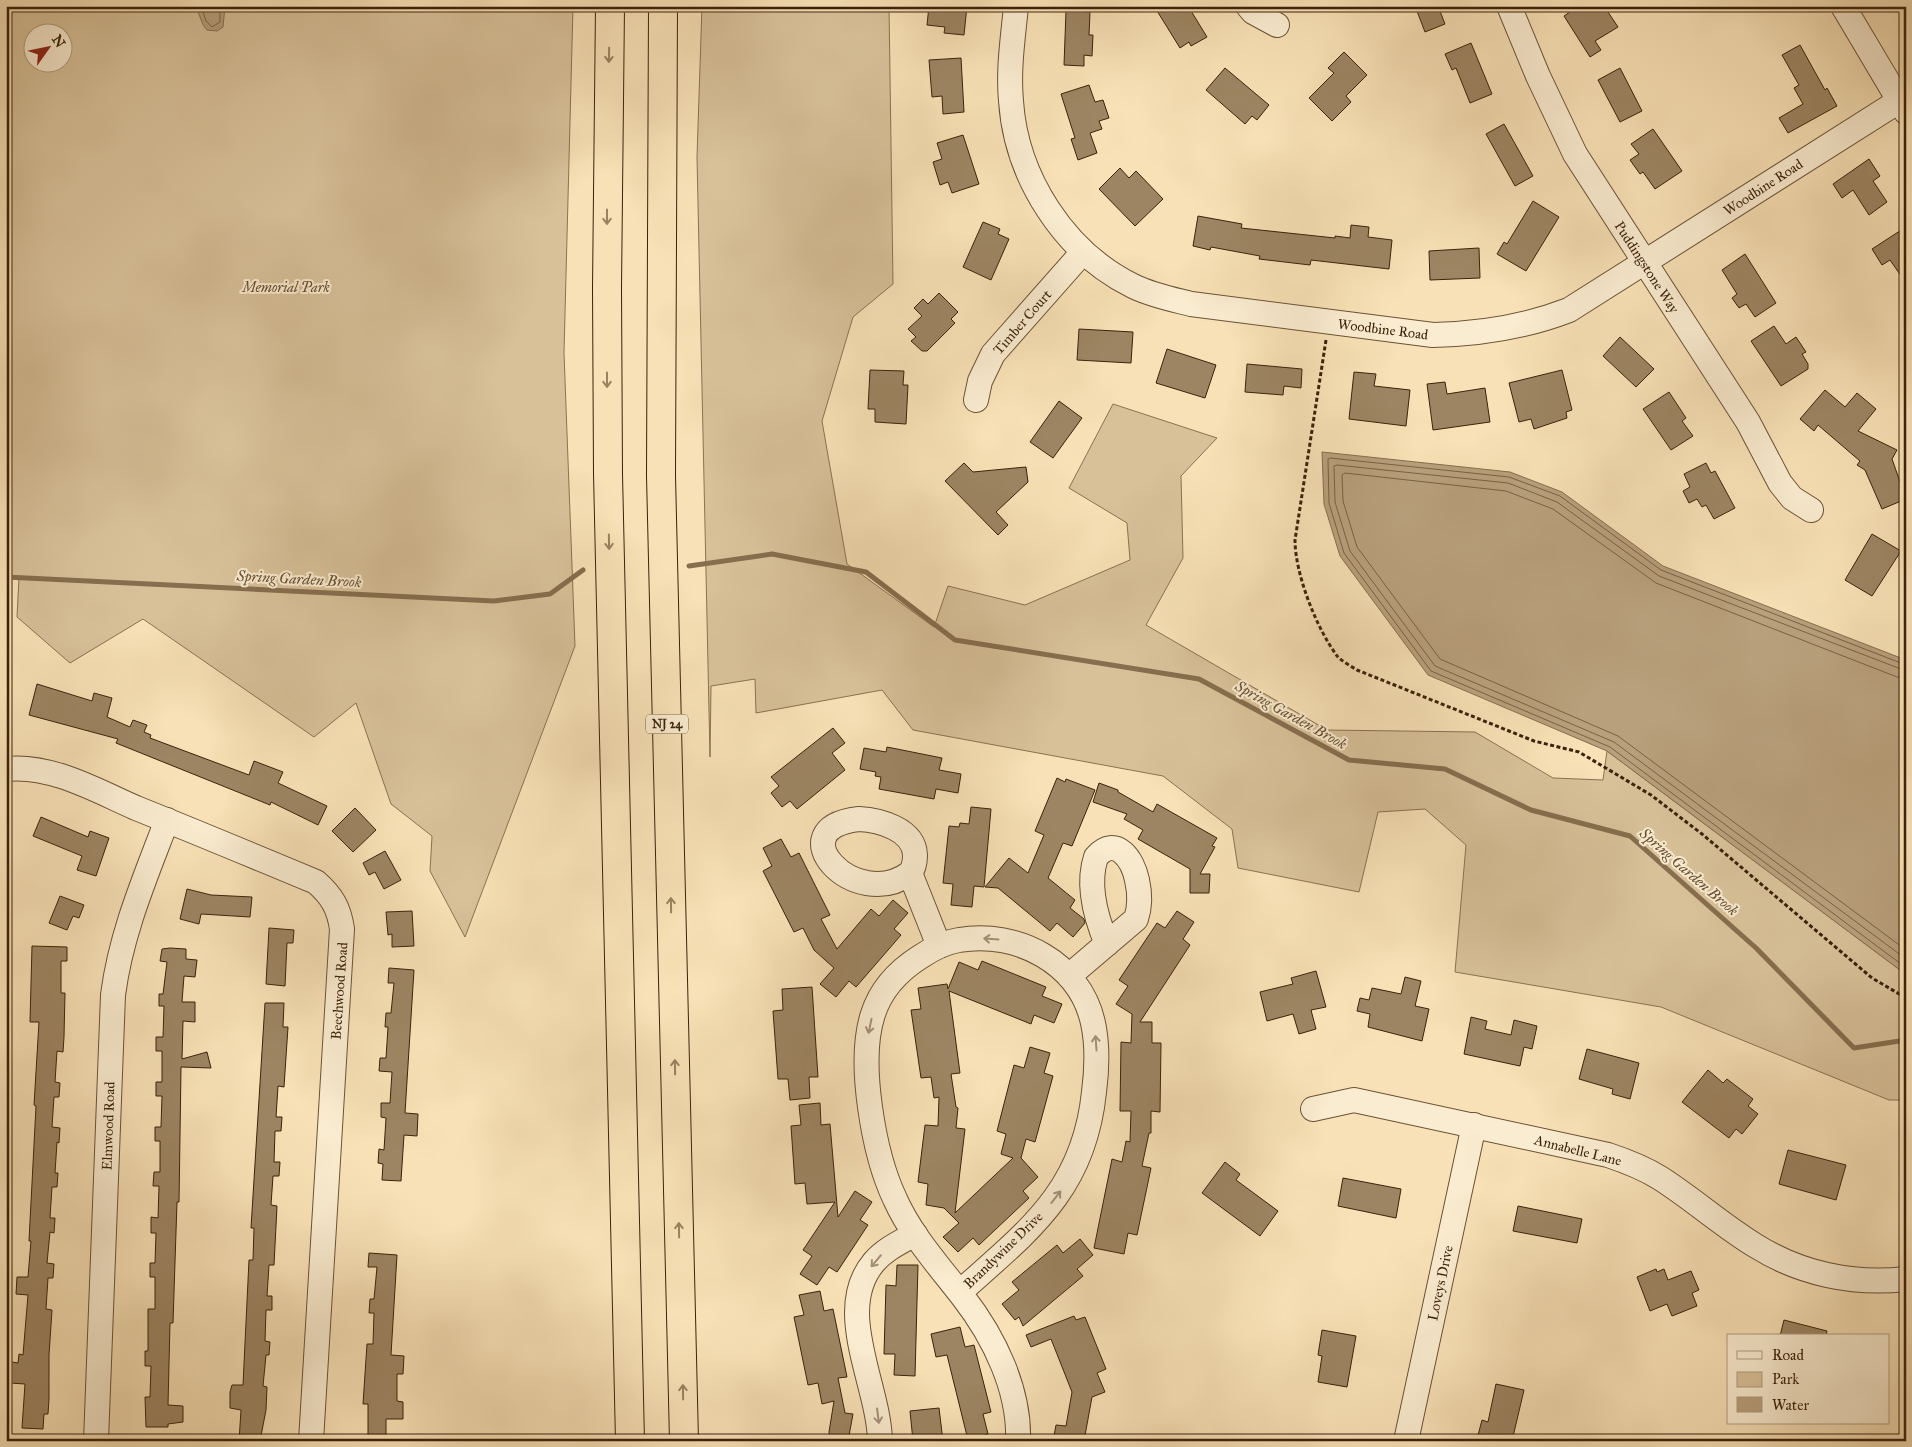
<svg xmlns="http://www.w3.org/2000/svg" width="1912" height="1447" viewBox="0 0 1912 1447" font-family="'IM FELL Great Primer',serif">
<style>
.green{fill:#d8c199;stroke:#8a7252;fill-rule:evenodd}
.water{fill:#b8a07c;stroke:#866e4e}
.lines{fill:none;stroke-linecap:round;stroke-linejoin:round}
.shore{stroke:#7a6143;stroke-width:1}
.stream{stroke:#866e4e;stroke-width:5}
.building{fill:#9d8563;stroke:#3b220a}
.minor-casing{stroke:#6a5235;stroke-width:26}
.highway-casing{stroke:#3b220a;stroke-width:30}
.path{stroke:#3b220a;stroke-width:3;stroke-dasharray:4 2.5;stroke-linecap:butt}
.minor{stroke:#faecd0;stroke-width:24}
.highway{stroke:#f8e1b6;stroke-width:28}
.oneway{stroke:#9a8260}
.oneway2{stroke:#a49177}
.labels{text-anchor:middle;stroke-width:4;stroke-linejoin:round;paint-order:stroke}
.shield{fill:#faecd0;stroke:#745f45;stroke-width:1}
.shield-label{font-size:12px;font-weight:bold;fill:#3b220a}
.street-label{font-size:14px;fill:#3b220a;stroke:#faecd0}
.park-label{font-size:14px;font-style:italic;fill:#624a2e;stroke:#faecd0}
.water-label{font-size:15px;font-style:italic;fill:#674e32;stroke:#faecd0}
</style>
<rect width="100%" height="100%" fill="#f8e1b6"/>
<filter id="stains"><feTurbulence type="fractalNoise" baseFrequency=".004" numOctaves="4"/><feColorMatrix values="0 0 0 0 .2 0 0 0 0 .09 0 0 0 0 .02 0 0 0 .5 -.17"/></filter>
<radialGradient id="worn" r=".72"><stop offset=".6" stop-color="#630" stop-opacity="0"/><stop offset="1" stop-color="#630" stop-opacity=".3"/></radialGradient>
<g class="green">
<path d="M6,6H573L564,353L575,646L465,937L430,871L432,836L391,804L356,703L314,737L143,619L70,663L17,617L19,578L6,577ZM32,32H62V62H32Z"/>
<path d="M702,6H889L893,284L853,317L822,421L847,564L934,627L948,586L1025,605L1130,560L1127,523L1069,488L1113,404L1217,438L1181,476L1183,558L1146,625L1327,730L1475,732L1553,778L1603,780L1607,751L1900,970H1906V1100H1889L1661,1007L1455,972L1466,845L1425,809L1378,812L1359,892L1238,868L1232,829L1163,776L913,730L882,690L756,713L755,679L711,686L710,757L697,157Z"/>
</g>
<g class="water">
<path d="M194,6H225L223,27L217,31L207,30C200,23 201,14 194,6Z"/>
<path d="M1322,452L1510,472L1562,492L1663,566L1906,660V970H1900L1607,751L1428,675L1340,556L1324,504Z"/>
</g>
<g class="lines">
<g class="shore">
<path d="M201,6L206,21L212,27L220,22V6"/>
<path d="M1906,665L1661,570L1560,496L1509,477L1330,458L1328,459L1329,503L1344,553L1431,671L1610,747L1901,964L1906,965"/>
<path d="M1906,671L1659,576L1557,502L1508,483L1337,465L1334,466L1335,502L1350,551L1435,666L1614,742L1906,959"/>
<path d="M1906,678L1897,677L1656,583L1553,509L1506,491L1345,473L1342,475L1343,501L1357,547L1440,659L1618,736L1906,950"/>
</g>
<g class="stream">
<path d="M689,566L772,554L866,572L955,640L1199,679L1349,760L1445,769L1531,810L1630,836L1756,948L1854,1048L1906,1040"/>
<path d="M6,577L494,601L550,594L583,570"/>
</g>
</g>
<g class="building">
<path d="M929,6H967L964,35L944,33L945,27L927,25Z"/>
<path d="M1154,6H1188L1207,37L1191,46L1189,42L1180,48Z"/>
<path d="M1415,6H1438L1445,24L1425,32Z"/>
<path d="M1579,6H1604L1618,27L1595,41L1601,50L1590,57L1564,16Z"/>
<path d="M1066,11L1090,12L1089,35H1093L1092,56L1084,55V66L1064,65Z"/>
<path d="M1471,43L1492,94L1470,103L1456,68L1452,70L1445,54Z"/>
<path d="M1800,45L1825,90L1827,88L1837,106L1788,133L1779,118L1803,104L1794,88L1799,85L1782,55Z"/>
<path d="M1344,52L1367,75L1346,96L1351,102L1332,121L1309,98L1334,73L1328,68Z"/>
<path d="M961,58L964,112L943,114L942,96L932,97L929,60Z"/>
<path d="M1225,68L1269,105L1257,120L1252,116L1245,124L1206,90Z"/>
<path d="M1620,68L1642,111L1620,122L1598,80Z"/>
<path d="M1089,85L1095,102L1103,100L1109,118L1099,121L1102,129L1090,133L1097,153L1078,160L1071,139L1075,138L1061,94Z"/>
<path d="M1504,124L1533,176L1515,186L1486,134Z"/>
<path d="M1653,129L1682,171L1655,189L1643,172L1640,174L1630,160L1639,154L1631,144Z"/>
<path d="M963,135L979,184L952,193L948,182L940,185L933,162L942,159L937,143Z"/>
<path d="M1869,159L1880,176L1873,181L1887,202L1869,215L1853,190L1842,198L1833,184Z"/>
<path d="M1120,168L1129,178L1136,171L1163,199L1135,226L1099,189Z"/>
<path d="M1533,201L1559,217L1526,271L1497,254L1504,242L1507,244Z"/>
<path d="M1198,216L1242,224L1241,228L1335,238V236L1350,238L1351,225L1369,227L1368,237L1392,240L1389,269L1311,260L1310,265L1259,259L1260,256L1211,247L1210,250L1193,246Z"/>
<path d="M983,222L1000,229L998,234L1009,239L991,280L963,267Z"/>
<path d="M1906,227V283L1890,260L1882,265L1872,249Z"/>
<path d="M1479,248L1480,278L1430,280L1429,251Z"/>
<path d="M1745,254L1776,303L1755,317L1746,304L1739,308L1732,298L1737,294L1722,270Z"/>
<path d="M939,293L958,312L951,319L955,323L927,351H922L911,341L916,337L908,329L922,316L914,308L923,299L928,304Z"/>
<path d="M1774,326L1786,344L1796,337L1806,352L1802,354L1808,364V369L1781,386L1751,341Z"/>
<path d="M1079,329L1133,332L1131,363L1077,360Z"/>
<path d="M1620,337L1654,369L1636,387L1603,356Z"/>
<path d="M1167,349L1216,365L1205,398L1156,383Z"/>
<path d="M1247,364L1302,369L1301,388L1284,386L1283,395L1245,392Z"/>
<path d="M870,370L904,371L903,385H908L906,424L875,422V409H868Z"/>
<path d="M1562,370L1572,410L1566,412L1567,418L1534,429L1531,419L1519,422L1509,383Z"/>
<path d="M1354,372L1376,374L1374,386L1410,390L1406,426L1349,419Z"/>
<path d="M1445,382L1447,394L1485,388L1490,422L1433,430L1427,384Z"/>
<path d="M1825,390L1845,407L1857,393L1876,409L1858,431L1897,450L1892,459L1906,499L1882,509L1865,470L1857,465L1860,461L1818,425L1814,431L1800,419Z"/>
<path d="M1669,392L1686,418L1682,421L1693,436L1671,450L1643,409Z"/>
<path d="M1059,401L1082,418L1053,458L1030,442Z"/>
<path d="M964,463L973,472L1026,467L1028,482L996,512L1008,525L998,535L945,481Z"/>
<path d="M1706,463L1711,473L1715,471L1735,508L1714,519L1706,505L1702,507L1697,499L1689,503L1683,491L1690,487L1684,474Z"/>
<path d="M1872,534L1901,551L1872,596L1845,580Z"/>
<path d="M37,684L92,701L94,693L112,698L107,717L130,727L133,720L147,725L144,732L151,735L150,738L249,775L254,761L283,772L278,783L327,806L318,825L271,802L270,805L116,743L118,739L29,715Z"/>
<path d="M833,728L845,743L832,753L845,770L797,809L790,801L782,807L771,793L779,786L771,777Z"/>
<path d="M887,747L942,758L939,770L961,774L958,793L936,789L934,799L879,789L881,777L875,776L876,772L860,769L864,748L886,752Z"/>
<path d="M1057,778L1065,782L1066,779L1095,790L1072,846L1063,843L1048,878L1075,900L1070,908L1084,919L1085,923L1073,937L1057,923L1050,931L998,888L985,887L1009,858L1028,873L1044,835L1035,831Z"/>
<path d="M1099,783L1118,790V792L1153,812L1157,804L1217,838L1212,846L1215,847L1200,874H1210L1209,893H1190V869L1138,839L1143,830L1124,819L1127,814L1093,802Z"/>
<path d="M971,807L991,809L984,887L974,886L972,907L951,905L953,884L943,883L949,826L959,827L960,823L969,824Z"/>
<path d="M355,808L376,830L353,852L332,831Z"/>
<path d="M41,817L88,837L90,831L109,838L96,876L77,870L82,856L33,836Z"/>
<path d="M781,839L791,857L799,853L830,915L821,919L837,949L871,909L879,916L893,900L908,913L894,929L901,935L856,987L849,981L836,997L820,984L834,968L814,950L803,928L794,932L763,871L772,866L763,848Z"/>
<path d="M385,851L401,880L384,889L375,872L369,875L363,863Z"/>
<path d="M187,889L211,895L252,897L250,917L201,914L199,924L180,919Z"/>
<path d="M60,896L84,905L79,918L73,916L67,930L49,923Z"/>
<path d="M412,911L414,946L392,947V934L388,935L386,912Z"/>
<path d="M1177,911L1194,922L1183,939L1190,945L1140,1022H1152V1043H1161L1160,1112L1151,1111V1133H1149L1142,1166L1151,1168L1137,1235L1128,1233L1124,1254L1094,1248L1112,1159L1122,1162L1126,1141L1130,1142L1131,1111H1120L1121,1042L1131,1043L1132,1014L1116,1004L1128,986L1119,980L1157,923L1165,928Z"/>
<path d="M269,928L294,930L293,943H287L285,986L266,984Z"/>
<path d="M32,946L67,947V961H61V993H65L64,1037L63,1052L57,1051L55,1082L60,1083L59,1097H54L52,1127L60,1128L59,1143L57,1142L55,1173H58L57,1187H52L50,1218H55L54,1233L50,1232L47,1263L54,1264L53,1278H48L46,1309L52,1310L49,1355V1399L48,1414H44L43,1429L22,1428L25,1384L10,1383L12,1362L18,1363L19,1354L23,1355L28,1295L16,1294L17,1277H28L31,1241H29L36,1106L34,1105L39,1022H30Z"/>
<path d="M170,948L186,949V959L197,960L195,977L184,976L182,1002H195V1022L183,1021L182,1059L207,1052L211,1068L181,1067L179,1202H177L173,1323H170L168,1405L183,1406V1422L168,1424V1427H146L145,1397H150L151,1366H145V1351H148V1309H155V1277H150V1263H155L156,1233H151V1217L158,1218L159,1186H153L154,1172H160V1141H155V1127H161L162,1096H156V1082H162V1051H156V1037H163L164,1006H159V994H163L167,962L160,961L162,949Z"/>
<path d="M982,961L1046,987L1042,996L1062,1004L1054,1023L1034,1015L1031,1024L949,991L960,1073L951,1074L956,1107L958,1108L956,1128L965,1129L955,1213L1013,1158L1001,1154L1006,1134L997,1131L1014,1065L1024,1068L1030,1047L1050,1053L1044,1073L1053,1076L1035,1142L1026,1139L1021,1158L1038,1177L1023,1191L1029,1198L979,1245L973,1238L958,1252L943,1237L959,1223L944,1208L926,1205L928,1184L918,1182L925,1125L938,1126L939,1097L934,1098L931,1077L921,1078L911,1010L921,1009L918,988L947,984L948,989L959,962L978,970Z"/>
<path d="M389,968L414,970L405,1113L418,1114L417,1136L404,1135L401,1181L382,1180L383,1164L378,1163L379,1149L384,1150L386,1118L381,1117V1103H390L392,1072L379,1071L380,1058H386L388,1027H385L386,1013H391L394,983H388Z"/>
<path d="M1316,971L1326,1007L1311,1010L1316,1029L1299,1034L1293,1014L1267,1021L1260,992L1293,984L1291,978Z"/>
<path d="M1405,977L1421,981L1415,1006L1429,1009L1422,1041L1368,1027L1370,1014L1357,1011L1360,998L1369,1000L1372,988L1401,994Z"/>
<path d="M812,987L818,1077H809L810,1098L790,1100L788,1079H778L773,1011L783,1010L782,989Z"/>
<path d="M265,1003H284L283,1027H288L284,1087L278,1086L276,1117H282L281,1131H275L274,1162H280L279,1176H273L271,1205L277,1206L274,1265H269L267,1296H272V1310H266L265,1341L270,1342L269,1355H266L263,1386L267,1387L266,1410L260,1441H239L241,1410L230,1408V1392L232,1385H243L249,1260H253L254,1228H251Z"/>
<path d="M1471,1017L1487,1021L1485,1029L1511,1035L1514,1020L1537,1026L1532,1049L1524,1047L1520,1066L1464,1054Z"/>
<path d="M1587,1049L1639,1063L1630,1099L1612,1094L1613,1089L1579,1079Z"/>
<path d="M1708,1070L1723,1083L1727,1079L1753,1099L1748,1106L1758,1114L1742,1134L1736,1129L1729,1138L1682,1102Z"/>
<path d="M820,1103L821,1125L830,1124L838,1217L855,1191L872,1202L860,1220L868,1225L837,1272L829,1267L817,1285L800,1274L812,1256L803,1250L835,1202L807,1204L805,1183L795,1184L791,1126L801,1125L799,1105Z"/>
<path d="M1788,1150L1846,1165L1836,1200L1779,1184Z"/>
<path d="M1225,1162L1240,1174L1236,1180L1278,1211L1260,1236L1202,1193Z"/>
<path d="M1343,1178L1401,1189L1396,1218L1338,1206Z"/>
<path d="M1518,1206L1582,1219L1577,1243L1513,1231Z"/>
<path d="M1080,1239L1093,1255L1077,1269L1083,1276L1023,1326L1019,1317L1015,1320L1002,1304L1019,1290L1012,1282L1057,1245L1063,1253Z"/>
<path d="M369,1253L397,1255L391,1355L404,1356L403,1374H397V1401L403,1402V1419H386V1441H368V1404H363L367,1344H373L374,1313H369L370,1299H374L377,1267H368Z"/>
<path d="M897,1265H918L915,1376L894,1375L895,1354H884L886,1285L896,1286Z"/>
<path d="M1656,1269L1657,1272L1664,1269L1668,1280L1691,1271L1699,1290L1692,1293L1697,1306L1672,1316L1667,1304L1650,1311L1637,1277Z"/>
<path d="M820,1291L824,1311L833,1309L847,1377L838,1378L845,1413L853,1414L848,1441H830L829,1432L834,1401L822,1404L818,1383L808,1385L794,1317L804,1315L799,1295Z"/>
<path d="M1074,1316L1076,1320L1085,1317L1106,1369L1097,1373L1105,1392L1092,1397L1084,1441H1053L1056,1425L1066,1426L1072,1392L1051,1339L1031,1347L1026,1335Z"/>
<path d="M1784,1320L1827,1331L1826,1336H1780Z"/>
<path d="M960,1327L965,1347L974,1345L991,1412L983,1414L988,1434L968,1440L947,1355L936,1357L931,1334Z"/>
<path d="M1322,1330L1356,1336L1347,1387L1318,1382L1322,1356L1318,1355Z"/>
<path d="M1496,1384L1524,1390L1512,1441L1477,1439L1482,1420L1488,1422Z"/>
<path d="M939,1408L943,1441H913L910,1411Z"/>
</g>
<g class="lines">
<defs>
<g id="minor">
<path d="M1016,6C1013,38 1008,69 1011,101C1016,177 1064,252 1133,286C1151,295 1171,299 1191,304L1433,335C1481,334 1525,327 1569,310L1899,101"/>
<path d="M1248,6L1253,12L1277,25"/>
<path d="M1509,6L1538,76L1575,154L1748,422L1780,483L1792,498L1811,510"/>
<path d="M1843,6L1906,112"/>
<path d="M976,400L980,381L993,354L1083,252"/>
<path d="M6,769C51,764 97,791 136,808C196,832 256,857 316,882C332,896 339,908 342,929L311,1441"/>
<path d="M859,819C879,820 914,829 915,855C915,862 914,868 910,873C855,914 776,828 859,819Z"/>
<path d="M910,873L939,946"/>
<path d="M1069,976L1136,919C1140,907 1140,893 1137,880C1133,860 1116,834 1096,857C1087,884 1096,918 1107,944"/>
<path d="M1313,1109L1354,1100L1608,1155C1626,1161 1644,1168 1660,1178C1693,1199 1723,1226 1756,1246C1801,1274 1854,1285 1906,1279"/>
<path d="M960,1292C1028,1231 1084,1191 1094,1092C1097,1069 1098,1046 1093,1023C1080,963 1017,930 959,940C945,942 932,949 920,957C898,971 881,989 873,1014C857,1062 874,1155 895,1199C911,1235 939,1266 963,1297C994,1337 1020,1390 1018,1441"/>
<path d="M96,1441L113,995C121,933 145,878 167,820"/>
<path d="M880,1441C879,1385 833,1310 874,1262C885,1249 901,1242 915,1234"/>
<path d="M1406,1441L1474,1125"/>
</g>
<g id="highway">
<path d="M610,6L607,288L608,474L630,1441"/>
<path d="M663,6L661,476L684,1441"/>
</g>
</defs>
<use href="#minor" class="minor-casing"/>
<use href="#highway" class="highway-casing"/>
<path class="path" d="M1326,340L1295,540C1295,574 1317,630 1338,657C1343,662 1351,666 1357,670L1534,741L1579,752L1651,795L1702,834L1872,978L1906,998"/>
<use href="#minor" class="minor"/>
<use href="#highway" class="highway"/>
</g>
<defs><path id="oneway-shaft" d="M-6 0H5M1.5-3L5.5 0L1.5 3" fill="none" stroke-width="1.6" stroke-linecap="round" stroke-linejoin="round" transform="scale(1.25)"/></defs>
<g class="oneway">
<use href="#oneway-shaft" transform="translate(609 55) rotate(91)"/>
<use href="#oneway-shaft" transform="translate(607 217) rotate(90)"/>
<use href="#oneway-shaft" transform="translate(607 380) rotate(90)"/>
<use href="#oneway-shaft" transform="translate(609 542) rotate(89)"/>
<use href="#oneway-shaft" transform="translate(671 905) rotate(-91)"/>
<use href="#oneway-shaft" transform="translate(675 1067) rotate(-91)"/>
<use href="#oneway-shaft" transform="translate(679 1230) rotate(-91)"/>
<use href="#oneway-shaft" transform="translate(683 1392) rotate(-91)"/>
</g>
<g class="oneway2">
<use href="#oneway-shaft" transform="translate(991 939) rotate(-176)"/>
<use href="#oneway-shaft" transform="translate(870 1026) rotate(102)"/>
<use href="#oneway-shaft" transform="translate(1096 1043) rotate(-94)"/>
<use href="#oneway-shaft" transform="translate(1056 1197) rotate(-52)"/>
<use href="#oneway-shaft" transform="translate(876 1261) rotate(130)"/>
<use href="#oneway-shaft" transform="translate(878 1416) rotate(83)"/>
</g>
<g class="labels">
<rect class="shield" x="646" y="714.5" width="42" height="19" rx="4"/>
<g class="shield-label">
<text x="667" y="728">NJ 24</text>
</g>
<g class="street-label">
<text transform="translate(1763 187) rotate(-33)" y="5">Woodbine Road</text>
<text transform="translate(1647 267) rotate(57)" y="5">Puddingstone Way</text>
<text transform="translate(1022 322) rotate(-49)" y="5">Timber Court</text>
<text transform="translate(1383 329) rotate(7)" y="5">Woodbine Road</text>
<text transform="translate(339 991) rotate(-86)" y="5">Beechwood Road</text>
<text transform="translate(108 1126) rotate(-88)" y="5">Elmwood Road</text>
<text transform="translate(1578 1150) rotate(14)" y="5">Annabelle Lane</text>
<text transform="translate(1003 1250) rotate(-44)" y="5">Brandywine Drive</text>
<text transform="translate(1440 1283) rotate(-78)" y="5">Loveys Drive</text>
</g>
<g class="park-label">
<text x="286" y="292">Memorial Park</text>
</g>
<g class="water-label">
<text transform="translate(299 579) rotate(3)" y="5">Spring Garden Brook</text>
<text transform="translate(1291 715) rotate(29)" y="5">Spring Garden Brook</text>
<text transform="translate(1689 872) rotate(41)" y="5">Spring Garden Brook</text>
</g>
</g>
<rect width="1912" height="1447" fill="none" stroke="#f8e1b6" stroke-width="25"/>
<rect x="8" y="8" width="1897" height="1432" fill="none" stroke="#3b220a" stroke-width="2.5"/>
<rect x="12" y="12" width="1887" height="1422" fill="none" stroke="#3b220a"/>
<rect x="1727" y="1334" width="162" height="90" fill="#faecd0" stroke="#ae9b81"/>
<rect x="1737" y="1351" width="25" height="8" fill="#faecd0" stroke="#ae9b81"/>
<text x="1772" y="1360" font-size="15" fill="#3b220a">Road</text>
<rect x="1737" y="1372" width="25" height="15" fill="#d8c199" stroke="#ae9b81"/>
<text x="1772" y="1384" font-size="15" fill="#3b220a">Park</text>
<rect x="1737" y="1397" width="25" height="15" fill="#b8a07c" stroke="#ae9b81"/>
<text x="1772" y="1410" font-size="15" fill="#3b220a">Water</text>
<g transform="translate(48 48) rotate(57)"><circle r="24" fill="#faecd0" stroke="#ae9b81"/>
<path d="M0-4L9 19L0 12L-9 19Z" fill="#8f2418"/>
<text y="-8" font-size="14" font-weight="bold" text-anchor="middle" fill="#3b220a">N</text>
</g>
<rect width="100%" height="100%" filter="url(#stains)"/>
<rect width="100%" height="100%" fill="url(#worn)"/>
</svg>
